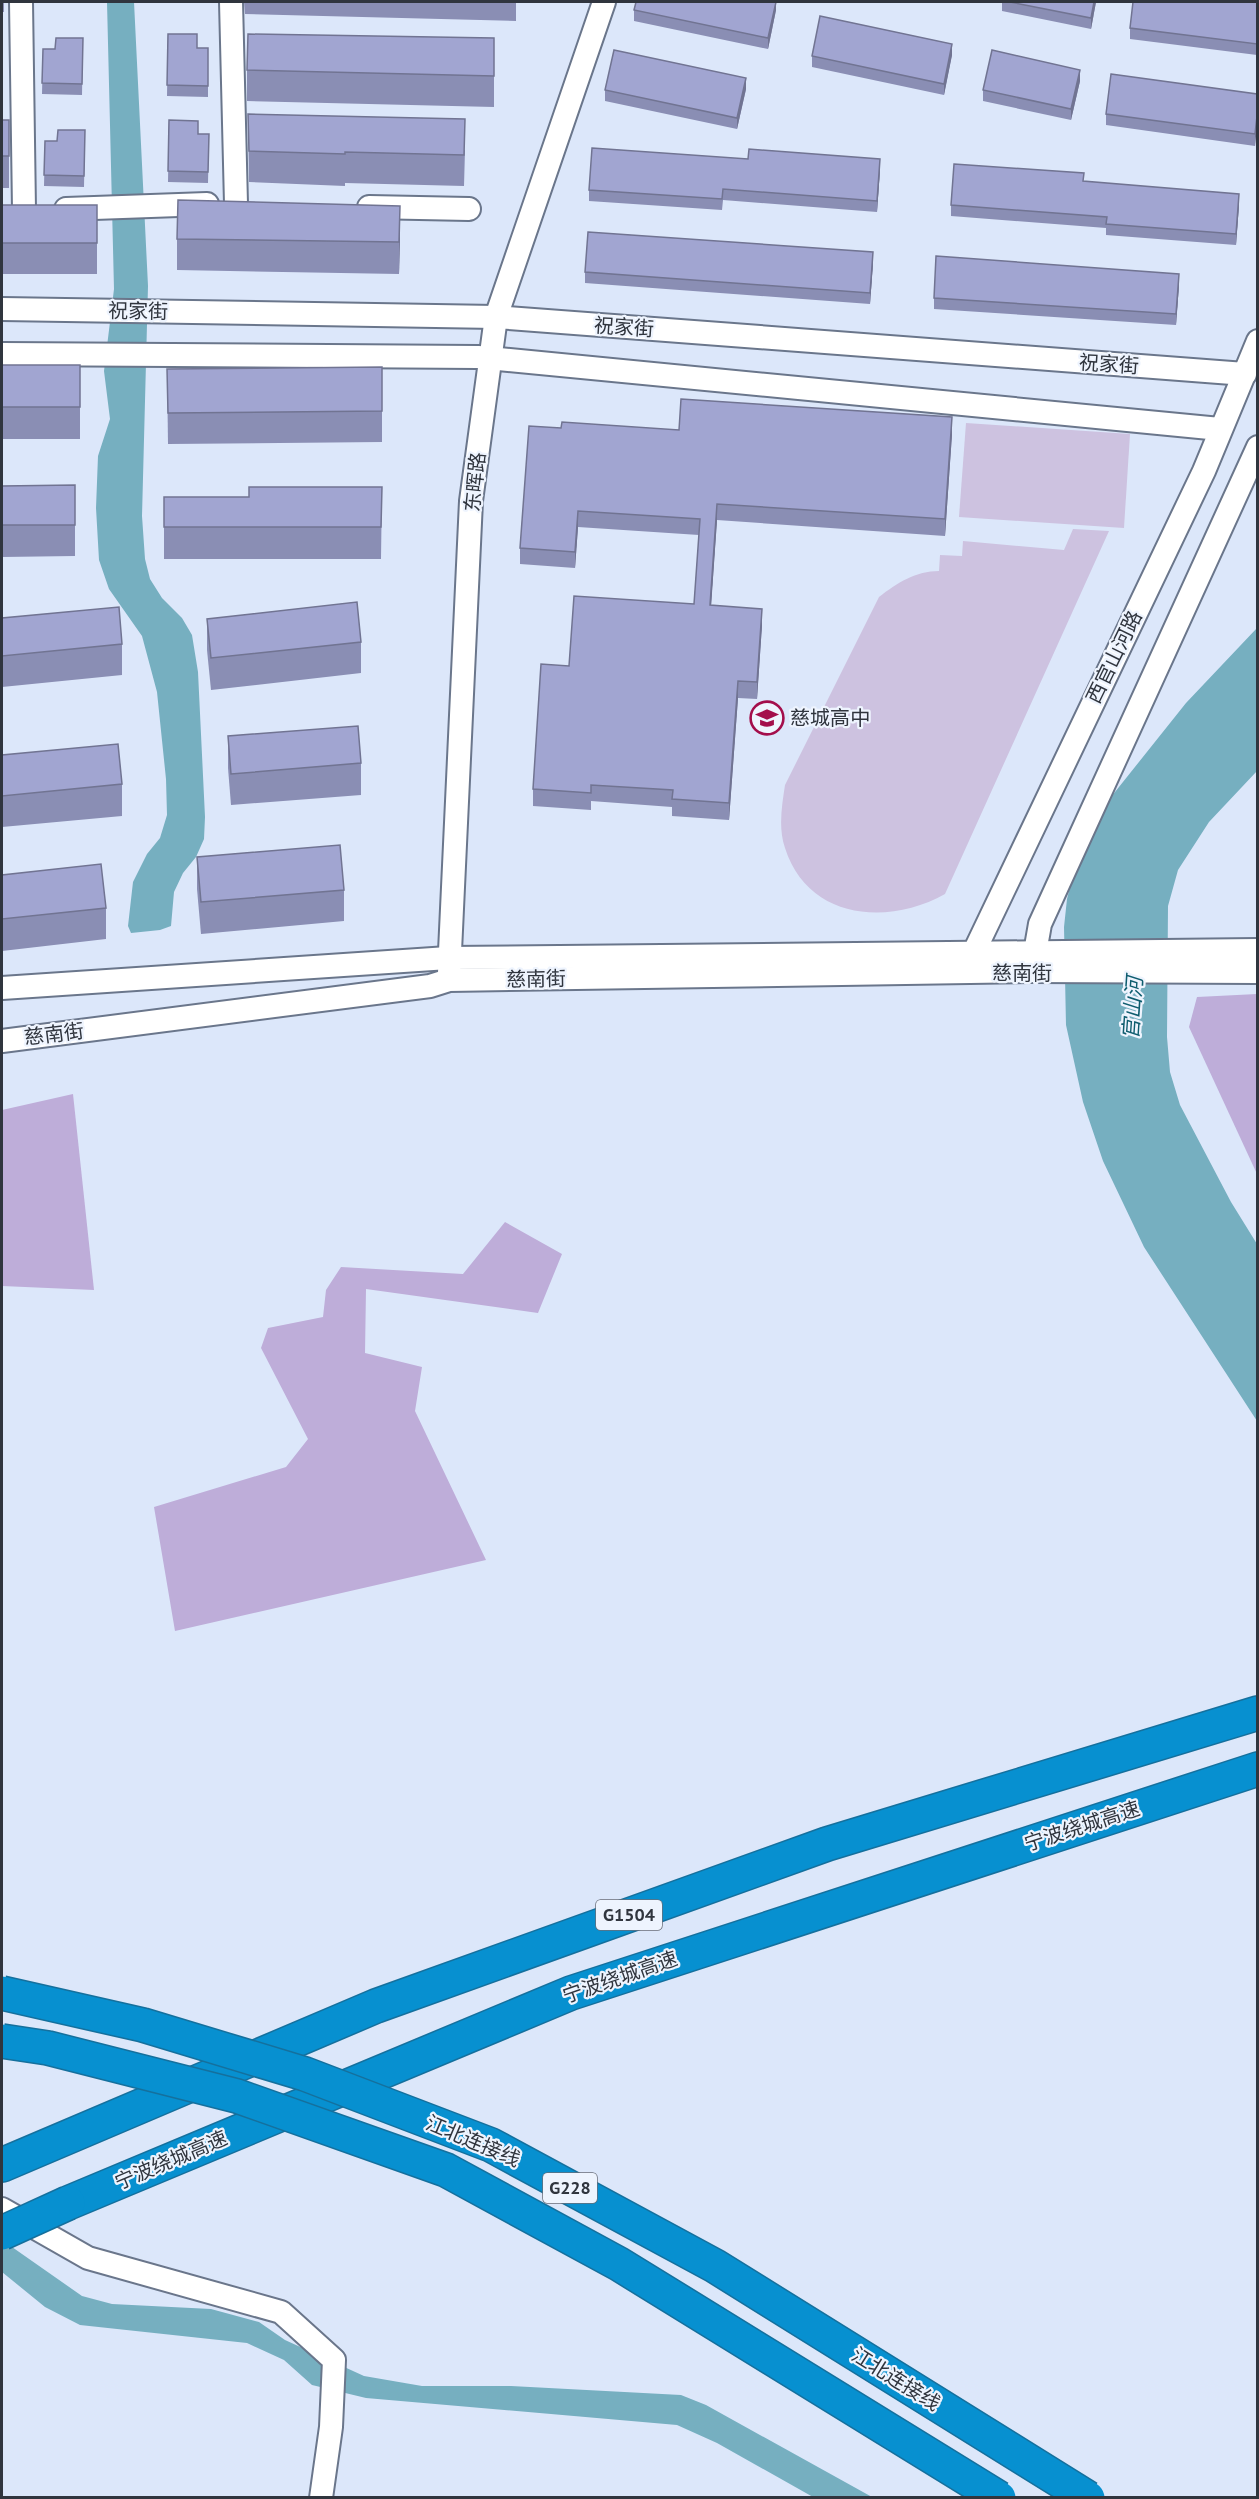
<svg xmlns="http://www.w3.org/2000/svg" width="1259" height="2499" viewBox="0 0 1259 2499" font-family="'PT Sans','Noto Sans SC',sans-serif">
<style>
.green{fill:#cdc2e0}
.forest{fill:#beadd9}
.water{fill:#76afc0}
.lines{fill:none;stroke-linecap:round;stroke-linejoin:round}
.minor-casing{stroke:#6a768b;stroke-width:26}
.highway-casing{stroke:#15709d;stroke-width:36}
.minor{stroke:#fff;stroke-width:22}
.highway{stroke:#0790d0;stroke-width:33}
.highway-bridge-casing{stroke:#15709d;stroke-width:36;stroke-linecap:butt}
.highway-bridge{stroke:#0790d0;stroke-width:33}
.wall{fill:#8a8eb4}
.shaded-wall{fill:#717492}
.building{fill:#a1a5d1;stroke:#717492;stroke-width:1.5}
.labels{text-anchor:middle;stroke-width:4.5;stroke-linejoin:round;paint-order:stroke}
.shield{fill:#eef4fe;stroke:#696e78;stroke-width:1.5}
.shield-label{font-size:18px;font-weight:bold;fill:#30353e}
.street-label{font-size:20px;fill:#30353e;stroke:#eef4fe}
.poi-label{font-size:20px;fill:#30353e;stroke:#eef4fe;text-anchor:start}
.water-label{font-size:21px;font-style:italic;fill:#0e5d6f;stroke:#eef4fe}
</style>
<rect width="100%" height="100%" fill="#dce7fa"/>
<g class="green">
<path d="M966,423L1130,434L1124,528L959,517Z"/>
<path d="M1073,529L1109,531L945,894C888,926 808,920 785,848C778,828 782,805 785,785L879,597C897,583 916,571 939,571L940,555L962,556L963,541L1064,550Z"/>
</g>
<g class="forest">
<path d="M1257,994H1258L1257,1174L1189,1027L1197,997Z"/>
<path d="M73,1094L94,1290L2,1286V1110Z"/>
<path d="M505,1222L562,1254L538,1313L366,1289L365,1353L422,1367L415,1411L486,1560L175,1631L154,1507L286,1467L308,1439L261,1348L268,1328L323,1317L326,1290L341,1267L463,1274Z"/>
</g>
<g class="water">
<path d="M107,2H134L148,286L142,516L145,559L150,579L162,598L182,618L192,635L198,672L205,817L204,839L196,857L183,873L174,892L171,926L160,930L131,933L128,926L133,882L147,854L160,838L167,815L166,779L157,692L142,636L109,589L99,560L96,508L98,456L110,419L104,371L114,289Z"/>
<path d="M1257,628V771L1209,822L1178,870L1168,906L1167,1037L1170,1072L1180,1105L1231,1202L1257,1244V1421L1144,1247L1103,1161L1083,1102L1066,1025L1064,927L1067,899L1074,871L1097,820L1111,797L1186,703Z"/>
<path d="M2,2240L82,2296L112,2304L211,2309L259,2322L285,2340L364,2376L422,2386H511L681,2395L706,2405L872,2497H813L717,2443L677,2425L366,2398L312,2385L284,2360L247,2343L80,2325L45,2307L2,2272Z"/>
</g>
<g class="lines">
<defs>
<g id="minor">
<path d="M21,2L24,210"/>
<path d="M231,2L236,204"/>
<path d="M369,207L469,209"/>
<path d="M66,209L207,204"/>
<path d="M2,309L496,317L1245,374"/>
<path d="M2,354L478,357L1220,429"/>
<path d="M973,964L974,952L1204,471L1258,341"/>
<path d="M1033,964L1040,924L1258,447"/>
<path d="M449,973L471,501L496,317L604,2"/>
<path d="M2,988L448,958L1258,950"/>
<path d="M2,1041L430,986L449,980L1032,971L1258,972"/>
<path d="M2,2209L88,2258L281,2312L334,2360L331,2427L321,2498"/>
</g>
<g id="highway">
<path d="M2,2165L376,2006L827,1844L1258,1713"/>
<path d="M68,2203L571,1993L1258,1769"/>
</g>
</defs>
<use href="#minor" class="minor-casing"/>
<use href="#highway" class="highway-casing"/>
<use href="#minor" class="minor"/>
<use href="#highway" class="highway"/>
<defs>
<g id="highway-bridge">
<path d="M2,1993L143,2025L305,2074L491,2145L715,2266L1088,2498"/>
<path d="M2,2041L48,2048L237,2096L446,2170L619,2264L999,2498"/>
<path d="M2,2233L68,2203"/>
</g>
</defs>
<use href="#highway-bridge" class="highway-bridge-casing"/>
<use href="#highway-bridge" class="highway-bridge"/>
</g>
<g class="wall">
<rect x="2" y="2" width="2" height="10"/>
<rect x="39" y="2" width="39" height="1"/>
<path d="M244,2H516V21L245,14Z"/>
<path d="M776,2V10L768,49L634,21V10Z"/>
<path d="M1002,2H1096L1091,29L1002,11Z"/>
<path d="M1257,2V55L1130,39V28Z"/>
<path d="M168,34L197,48H208V97L167,96Z"/>
<path d="M83,38L82,95L42,94L43,49H55Z"/>
<path d="M952,55L944,95L812,67V56Z"/>
<path d="M247,70H494V107L247,101Z"/>
<path d="M1080,81L1071,120L983,101V90Z"/>
<path d="M746,89L737,129L605,101V90Z"/>
<path d="M1257,94L1255,146L1106,125V114Z"/>
<path d="M248,114L465,150L464,186L345,183V186L249,182Z"/>
<rect x="2" y="120" width="7" height="68"/>
<path d="M169,120L198,134H209L208,183L168,182Z"/>
<path d="M85,130L84,187L44,186L45,141H57Z"/>
<path d="M880,170L877,212L723,200L722,210L589,201V190Z"/>
<path d="M1084,182L1239,205L1236,245L1106,235V228L951,216V205Z"/>
<rect x="2" y="205" width="95" height="69"/>
<path d="M400,237L399,274L177,270V239Z"/>
<path d="M873,263L870,304L585,283V272Z"/>
<path d="M1179,285L1176,325L934,309V298Z"/>
<rect x="2" y="365" width="78" height="74"/>
<path d="M382,367V442L168,444L167,369Z"/>
<path d="M561,428L952,434L945,536L717,520L711,605L762,625L757,699L738,698L729,820L672,816V807L591,801V810L533,806V789L569,666L694,604L699,535L578,527L575,568L520,564V548Z"/>
<path d="M75,485V556L2,557V486Z"/>
<path d="M382,487L381,559H164V497H249Z"/>
<path d="M2,618L122,644V675L2,687Z"/>
<path d="M207,619L361,642V673L211,690L207,650Z"/>
<path d="M228,736L361,763V795L231,805L228,768Z"/>
<path d="M2,755L122,784V816L2,827Z"/>
<path d="M197,857L344,890V921L201,934L197,889Z"/>
<path d="M2,875L106,908V939L2,951Z"/>
</g>
<g class="shaded-wall">
<path d="M776,2V10L768,49V38Z"/>
<path d="M1094,2H1096L1091,29V18Z"/>
<path d="M952,44V55L944,95V84Z"/>
<path d="M1080,70V81L1071,120V109Z"/>
<path d="M746,78V89L737,129V118Z"/>
<path d="M1257,116V127L1255,146V134Z"/>
<path d="M880,159V170L877,212V201Z"/>
<path d="M1239,194V205L1236,245V234Z"/>
<path d="M400,206V237L399,274V242Z"/>
<path d="M873,252V263L870,304V293Z"/>
<path d="M1179,274V285L1176,325V314Z"/>
<path d="M952,417V434L945,536V519Z"/>
<path d="M717,504V520L710,622V605Z"/>
<path d="M578,511V527L575,568V552Z"/>
<path d="M762,609V625L757,699V682Z"/>
<path d="M738,681V698L729,820V803Z"/>
</g>
<g class="building">
<path d="M636,2H776L768,38L634,10Z"/>
<path d="M1010,2H1094L1091,18Z"/>
<path d="M1133,2H1257V44L1130,28Z"/>
<path d="M820,16L952,44L944,84L812,56Z"/>
<path d="M168,34H197V48H208V86L167,85Z"/>
<path d="M248,34L494,38V76L247,70Z"/>
<path d="M56,38H83L82,84L42,83L43,49H55Z"/>
<path d="M614,50L746,78L737,118L605,90Z"/>
<path d="M992,50L1080,70L1071,109L983,90Z"/>
<path d="M1111,74L1257,94V116L1255,134L1106,114Z"/>
<path d="M248,114L465,119L464,155L345,152V154L249,151Z"/>
<rect x="2" y="120" width="7" height="36"/>
<path d="M169,120L198,121V134H209L208,172L168,171Z"/>
<path d="M58,130H85L84,176L44,175L45,141H57Z"/>
<path d="M592,148L748,159L749,149L880,159L877,201L723,189L722,199L589,190Z"/>
<path d="M954,164L1084,173L1083,181L1239,194L1236,234L1106,224L1107,217L951,205Z"/>
<path d="M178,200L400,206L399,242L177,239Z"/>
<rect x="2" y="205" width="95" height="38"/>
<path d="M588,232L873,252L870,293L585,272Z"/>
<path d="M936,256L1179,274L1176,314L934,298Z"/>
<rect x="2" y="365" width="78" height="42"/>
<path d="M382,367V411L168,413L167,369Z"/>
<path d="M681,399L952,417L945,519L717,504L710,605L762,609L757,682L738,681L729,803L672,799L673,790L591,785V793L533,789L541,664L569,666L574,596L694,604L700,519L578,511L575,552L520,548L529,426L561,428L562,422L679,430Z"/>
<path d="M75,485V525H2V486Z"/>
<path d="M249,487H382L381,527H164V497H249Z"/>
<path d="M357,602L361,642L211,658L207,619Z"/>
<path d="M119,607L122,644L2,656V618Z"/>
<path d="M358,726L361,763L231,774L228,736Z"/>
<path d="M118,744L122,784L2,796V755Z"/>
<path d="M340,845L344,890L201,902L197,857Z"/>
<path d="M101,864L106,908L2,919V875Z"/>
</g>
<defs>
<symbol id="school-ring" viewBox="-11 -11 22 22"><circle r="9.5" fill="#eef4fe" stroke="#a40e4b" stroke-width="1.5"/><path d="M0-5L7-2L0 1L-7-2ZM-4 1L0 2.5L4 1V4Q0 6-4 4Z" fill="#a40e4b"/></symbol>
</defs>
<g fill-rule="evenodd">
<use href="#school-ring" x="748" y="699" width="38" height="38"/>
</g>
<g class="labels">
<g class="shield">
<rect x="596" y="1900" width="66" height="30" rx="4.5"/>
<rect x="543" y="2173" width="54" height="30" rx="4.5"/>
</g>
<g class="shield-label">
<text x="629" y="1921">G1504</text>
<text x="570" y="2194">G228</text>
</g>
<g class="street-label">
<text transform="translate(138 311) rotate(1)" y="7">祝家街</text>
<text transform="translate(624 327) rotate(4)" y="7">祝家街</text>
<text transform="translate(1109 364) rotate(4)" y="7">祝家街</text>
<text transform="translate(475 482) rotate(-84)" y="7">东晖路</text>
<text transform="translate(1114 657) rotate(-64)" y="7">西官山河路</text>
<text x="1022" y="980">慈南街</text>
<text transform="translate(536 979) rotate(-1)" y="7">慈南街</text>
<text transform="translate(54 1034) rotate(-7)" y="7">慈南街</text>
<text transform="translate(1082 1826) rotate(-18)" y="7">宁波绕城高速</text>
<text transform="translate(620 1977) rotate(-19)" y="7">宁波绕城高速</text>
<text transform="translate(473 2141) rotate(23)" y="7">江北连接线</text>
<text transform="translate(171 2160) rotate(-23)" y="7">宁波绕城高速</text>
<text transform="translate(896 2379) rotate(32)" y="7">江北连接线</text>
</g>
<g class="poi-label">
<text x="790" y="725">慈城高中</text>
</g>
<g class="water-label">
<text transform="translate(1133 1008) rotate(-86)" y="7">官山河</text>
</g>
</g>
<rect width="1259" height="2499" fill="none" stroke="#30353e" stroke-width="6"/>
</svg>
